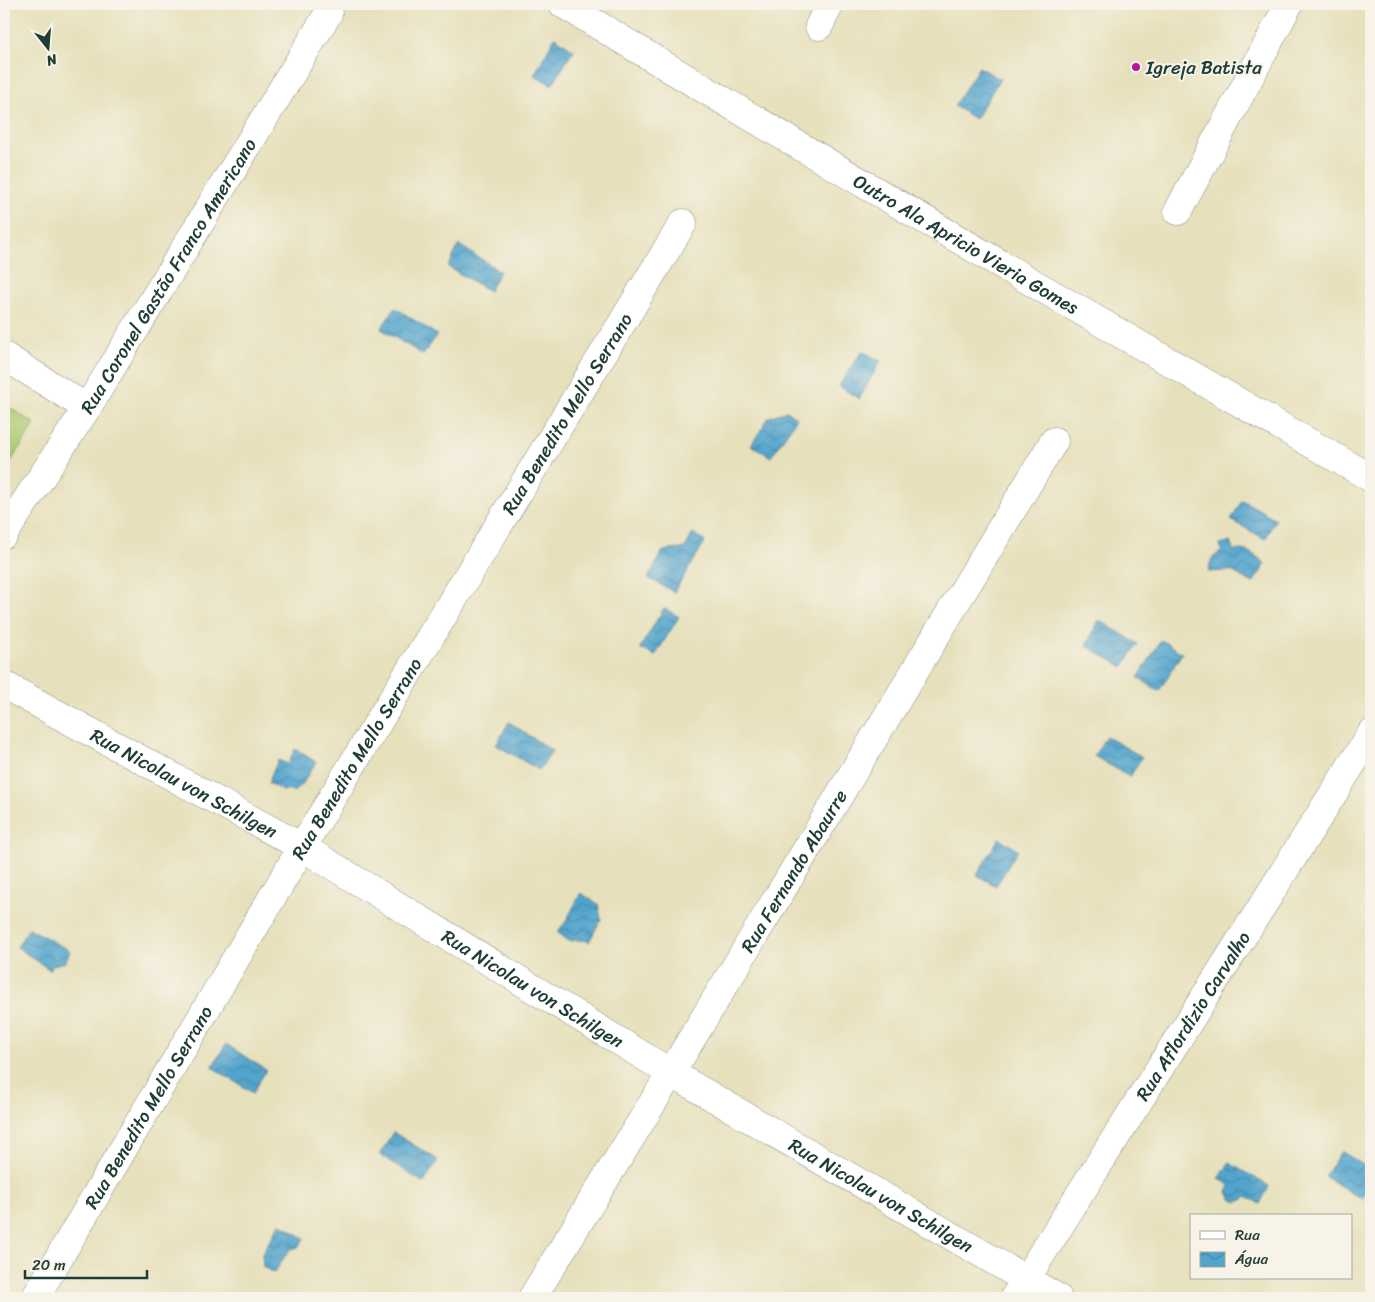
<svg xmlns="http://www.w3.org/2000/svg" width="1375" height="1302" viewBox="0 0 1375 1302" font-family="Sriracha,sans-serif">
<style>
.park{fill:#aecb72;stroke:#668453}
.water{fill:url(#water-waves);stroke:#387080}
.lines{fill:none;stroke-linecap:round;stroke-linejoin:round}
.pedestrian-casing{stroke:#838e78;stroke-width:29}
.minor-casing{stroke:#838e78;stroke-width:29}
.pedestrian{stroke:#fff;stroke-width:28}
.minor{stroke:#fff;stroke-width:28}
.poi-dot{fill:#b5179e;stroke:#f7f3e8;stroke-width:2}
.labels{text-anchor:middle;stroke-width:4;stroke-linejoin:round;paint-order:stroke}
.poi-label{font-size:19px;fill:#1f3d34;stroke:#f7f3e8;text-anchor:start}
.street-label{font-size:19px;fill:#1f3d34;stroke:#f7f3e8}
</style>
<defs>
<pattern id="water-waves" width="16" height="10" patternUnits="userSpaceOnUse" patternTransform="scale(1.25)"><rect width="16" height="10" fill="#52a4cd"/><path d="M0 5q4-4 8 0t8 0" fill="none" stroke="#4387a7"/></pattern>
</defs>
<rect width="100%" height="100%" fill="#f7f3e8"/>
<filter id="ink" filterUnits="userSpaceOnUse"><feTurbulence type="fractalNoise" baseFrequency=".02" numOctaves="2"/><feDisplacementMap in="SourceGraphic" scale="10" xChannelSelector="R" yChannelSelector="G"/><feConvolveMatrix kernelMatrix="1 2 1 2 8 2 1 2 1" color-interpolation-filters="sRGB"/></filter>
<filter id="wash" filterUnits="userSpaceOnUse"><feTurbulence type="fractalNoise" baseFrequency=".0096" numOctaves="4" result="noise"/><feDisplacementMap in="SourceGraphic" scale="20" xChannelSelector="R" yChannelSelector="G"/><feGaussianBlur stdDeviation="1.12" result="paint"/><feColorMatrix in="noise" values="0 0 0 0 0 0 0 0 0 0 0 0 0 0 0 0 0 1.4 0 .05"/><feComposite in="paint" operator="in"/></filter>
<g filter="url(#wash)">
<rect width="100%" height="100%" fill="#e7e0bc"/>
<path class="park" d="M4,404L35,424L4,472Z"/>
<g class="water">
<path d="M555,37L574,50L552,85L534,75Z"/>
<path d="M979,67L1000,79L975,119L954,106Z"/>
<path d="M459,245L500,271L489,291L448,267Z"/>
<path d="M396,308L437,335L423,355L381,329L394,309Z"/>
<path d="M862,351L881,361L859,399L839,386Z"/>
<path d="M787,411L797,418L771,457L751,445L769,417Z"/>
<path d="M1242,500L1276,519L1265,539L1231,520Z"/>
<path d="M693,533L705,542L674,592L648,578L663,551L685,548Z"/>
<path d="M1230,542L1234,551C1247,547 1256,556 1266,564L1253,583L1231,571L1208,572L1212,558L1222,551L1220,545Z"/>
<path d="M664,608L679,617L655,656L640,648Z"/>
<path d="M1099,620L1138,644L1123,667L1086,646Z"/>
<path d="M1161,640L1182,653L1159,691L1138,678Z"/>
<path d="M509,722L552,751L539,770L496,745Z"/>
<path d="M1106,736L1142,757L1130,777L1094,756Z"/>
<path d="M295,749L316,762L302,785L293,792L287,790L283,791L268,783L278,760L288,764Z"/>
<path d="M999,838L1018,850L996,886L977,875Z"/>
<path d="M581,893L598,904L601,919L589,942L584,940L569,941L557,932L565,923Z"/>
<path d="M29,928L70,951L65,962L53,965L50,970L17,947Z"/>
<path d="M226,1044L266,1070L253,1093L212,1067Z"/>
<path d="M393,1132L438,1160L424,1183L380,1155Z"/>
<path d="M1341,1151L1371,1170V1185L1362,1199L1325,1177Z"/>
<path d="M1229,1163L1269,1186L1260,1204L1247,1196L1243,1200L1237,1202L1232,1200L1228,1192L1230,1185L1219,1179Z"/>
<path d="M280,1223L304,1238L299,1247L290,1249L274,1273L263,1267L262,1254Z"/>
</g>
</g>
<g filter="url(#ink)">
<g class="lines">
<defs>
<g id="pedestrian">
<path id="s1" d="M563,4C830,166 1100,323 1371,478"/>
</g>
<g id="minor">
<path d="M819,26L830,4"/>
<path d="M1178,211L1289,4"/>
<path d="M4,356L87,408"/>
<path id="s2" d="M4,534L87,408L328,14"/>
<path id="s3" d="M4,685L302,847L671,1073L1058,1298"/>
<path id="s4" d="M35,1298L302,847L683,223"/>
<path id="s5" d="M532,1298L671,1073L1054,441"/>
<path id="s6" d="M1014,1298L1371,734"/>
</g>
</defs>
<use href="#pedestrian" class="pedestrian-casing"/>
<use href="#minor" class="minor-casing"/>
<use href="#pedestrian" class="pedestrian"/>
<use href="#minor" class="minor"/>
</g>
</g>
<circle class="poi-dot" cx="1136" cy="67" r="5"/>
<g class="labels">
<g class="poi-label">
<text x="1146" y="74">Igreja Batista</text>
</g>
<g class="street-label">
<text dy="7" stroke="none"><textPath href="#s1" startOffset="469">Outro Ala Apricio Vieria Gomes</textPath></text>
<text dy="7" stroke="none"><textPath href="#s2" startOffset="306">Rua Coronel Gastão Franco Americano</textPath></text>
<text dy="7" stroke="none"><textPath href="#s4" startOffset="1032">Rua Benedito Mello Serrano</textPath></text>
<text dy="7" stroke="none"><textPath href="#s4" startOffset="628">Rua Benedito Mello Serrano</textPath></text>
<text dy="7" stroke="none"><textPath href="#s3" startOffset="205">Rua Nicolau von Schilgen</textPath></text>
<text dy="7" stroke="none"><textPath href="#s5" startOffset="501">Rua Fernando Abaurre</textPath></text>
<text dy="7" stroke="none"><textPath href="#s3" startOffset="610">Rua Nicolau von Schilgen</textPath></text>
<text dy="7" stroke="none"><textPath href="#s6" startOffset="334">Rua Aflordizio Carvalho</textPath></text>
<text dy="7" stroke="none"><textPath href="#s4" startOffset="222">Rua Benedito Mello Serrano</textPath></text>
<text dy="7" stroke="none"><textPath href="#s3" startOffset="1015">Rua Nicolau von Schilgen</textPath></text>
</g>
</g>
<rect width="1375" height="1302" fill="none" stroke="#f7f3e8" stroke-width="20"/>
<rect x="1190" y="1214" width="162" height="65" fill="#f7f3e8" stroke="#a1aaa0"/>
<rect x="1200" y="1231" width="25" height="8" fill="#ffffff" stroke="#a1aaa0"/>
<text x="1235" y="1240" font-size="15" fill="#1f3d34">Rua</text>
<rect x="1200" y="1252" width="25" height="15" fill="url(#water-waves)" stroke="#a1aaa0"/>
<text x="1235" y="1264" font-size="15" fill="#1f3d34">Água</text>
<g transform="translate(48 48) rotate(163)" stroke="#f7f3e8" stroke-width="4" paint-order="stroke">
<path d="M0-4L9 19L0 12L-9 19Z" fill="#1f3d34"/>
<text y="-8" font-size="14" font-weight="bold" text-anchor="middle" fill="#1f3d34">N</text>
</g>
<path d="M25 1270v8h122v-8" fill="none" stroke="#1f3d34" stroke-width="2.5"/>
<text x="32" y="1270" font-size="15" fill="#1f3d34" stroke="#f7f3e8" stroke-width="4" paint-order="stroke">20 m</text>
</svg>
